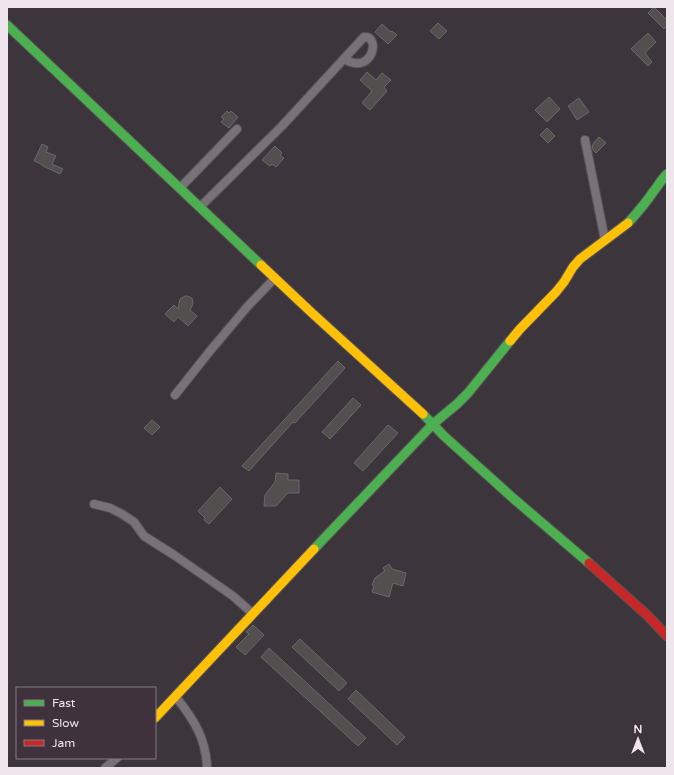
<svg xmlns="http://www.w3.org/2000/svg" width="674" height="775" viewBox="0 0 674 775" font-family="'Varela Round',sans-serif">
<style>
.building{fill:#524f4f;stroke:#6b6868}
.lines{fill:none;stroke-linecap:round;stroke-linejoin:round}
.street-casing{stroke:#585257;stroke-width:10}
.fast-casing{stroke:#585257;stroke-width:11}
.slow-casing{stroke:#585257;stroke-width:11}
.jam-casing{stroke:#585257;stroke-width:11}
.street{stroke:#787177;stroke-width:8}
.fast{stroke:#4caf50;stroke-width:9}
.slow{stroke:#ffc107;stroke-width:9}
.jam{stroke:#c62828;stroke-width:9}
</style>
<rect width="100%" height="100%" fill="#3c353b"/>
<g class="building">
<path d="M654,7L667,20V26L664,29L648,13Z"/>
<path d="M438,23L447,31L439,39L430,31Z"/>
<path d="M382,24L391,32L392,31L397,35L388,44L375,32Z"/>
<path d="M648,33L656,42L645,53L652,62L648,66L631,49Z"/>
<path d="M367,72L376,80L382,73L391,80L384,87L387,91L370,110L362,103L372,91L360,80Z"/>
<path d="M549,97L560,109L547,122L535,110Z"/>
<path d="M579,98L589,112L577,120L568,106Z"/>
<path d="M227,111L229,113L231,111L238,117L229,128L221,122L224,119L221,117Z"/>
<path d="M547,128L555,136L548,143L540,135Z"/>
<path d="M599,137L606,143L596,153L593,150L592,145Z"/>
<path d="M42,144L48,147L46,152L56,156L52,164L63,169L60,174L43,166V165L34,161Z"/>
<path d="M275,146L282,153L280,155L284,158L276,167L272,164L270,166L262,160Z"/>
<path d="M185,296H187L192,298L193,304L190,310L197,316L188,326L178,317L174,322L165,314L174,305L178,309L180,299Z"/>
<path d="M338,361L345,368L295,423L293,422L249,471L242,466Z"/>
<path d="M353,398L361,405L330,439L322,432Z"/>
<path d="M152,420L160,427L152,435L144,428Z"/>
<path d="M388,425L398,433L363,471L354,463Z"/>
<path d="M276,473L288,474V480H299V493H288L276,506H264L265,495L275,482Z"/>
<path d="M220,487L232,499L209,524L204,520L205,518L198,511Z"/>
<path d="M389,564L392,569L406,573L403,586L393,583L389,597L372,592L374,586L372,585L375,578L385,571L383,568Z"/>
<path d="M253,625L264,635L245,655L236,647L249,634L246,632Z"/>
<path d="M300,639L347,683L339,691L292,647Z"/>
<path d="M269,648L366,738L358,746L261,657Z"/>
<path d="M356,690L405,737L397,745L348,699Z"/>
</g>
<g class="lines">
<defs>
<g id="street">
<path d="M585,140L605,240"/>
<path d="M180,188L237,129"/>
<path d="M200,207L282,126L364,37C381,35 373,76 344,59"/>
<path d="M175,395L210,351L247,307L275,278"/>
<path d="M94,504L110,508L122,514L134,522L144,536L174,555L233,596L252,613"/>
<path d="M176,697C194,720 206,738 207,768"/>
<path d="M105,768L117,758"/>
</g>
<g id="fast">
<path d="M7,25L261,265"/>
<path d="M628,223C637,213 646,203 653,192C658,186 661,180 667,174"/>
<path d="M423,414L444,436L514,499L589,563"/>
<path d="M314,549L433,424L457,404L468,393L510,341"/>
</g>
<g id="slow">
<path d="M261,265L312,313L423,414"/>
<path d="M510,341L520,329L556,292L564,282L573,267L580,259L628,223"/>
<path d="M155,718L314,549"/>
</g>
<path id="jam" d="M589,563L647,615L667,636"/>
</defs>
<use href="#street" class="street-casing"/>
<use href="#fast" class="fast-casing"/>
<use href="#slow" class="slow-casing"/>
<use href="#jam" class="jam-casing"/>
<use href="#street" class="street"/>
<use href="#fast" class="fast"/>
<use href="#slow" class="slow"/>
<use href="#jam" class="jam"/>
</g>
<rect width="674" height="775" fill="none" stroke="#efe6ed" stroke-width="16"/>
<rect x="16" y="687" width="140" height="72" fill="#3f323d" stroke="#857a83"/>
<rect x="24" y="700" width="20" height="6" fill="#4caf50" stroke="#857a83"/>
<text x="52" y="707" font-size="12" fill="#efe6ed">Fast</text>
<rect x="24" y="720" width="20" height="6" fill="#ffc107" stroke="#857a83"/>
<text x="52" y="727" font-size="12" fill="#efe6ed">Slow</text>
<rect x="24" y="740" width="20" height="6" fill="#c62828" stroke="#857a83"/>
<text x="52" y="747" font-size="12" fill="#efe6ed">Jam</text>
<g transform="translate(638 739)" stroke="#3f323d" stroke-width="3" paint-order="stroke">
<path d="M0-3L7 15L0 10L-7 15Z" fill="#efe6ed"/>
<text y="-6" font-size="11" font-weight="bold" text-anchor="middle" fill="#efe6ed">N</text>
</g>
</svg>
